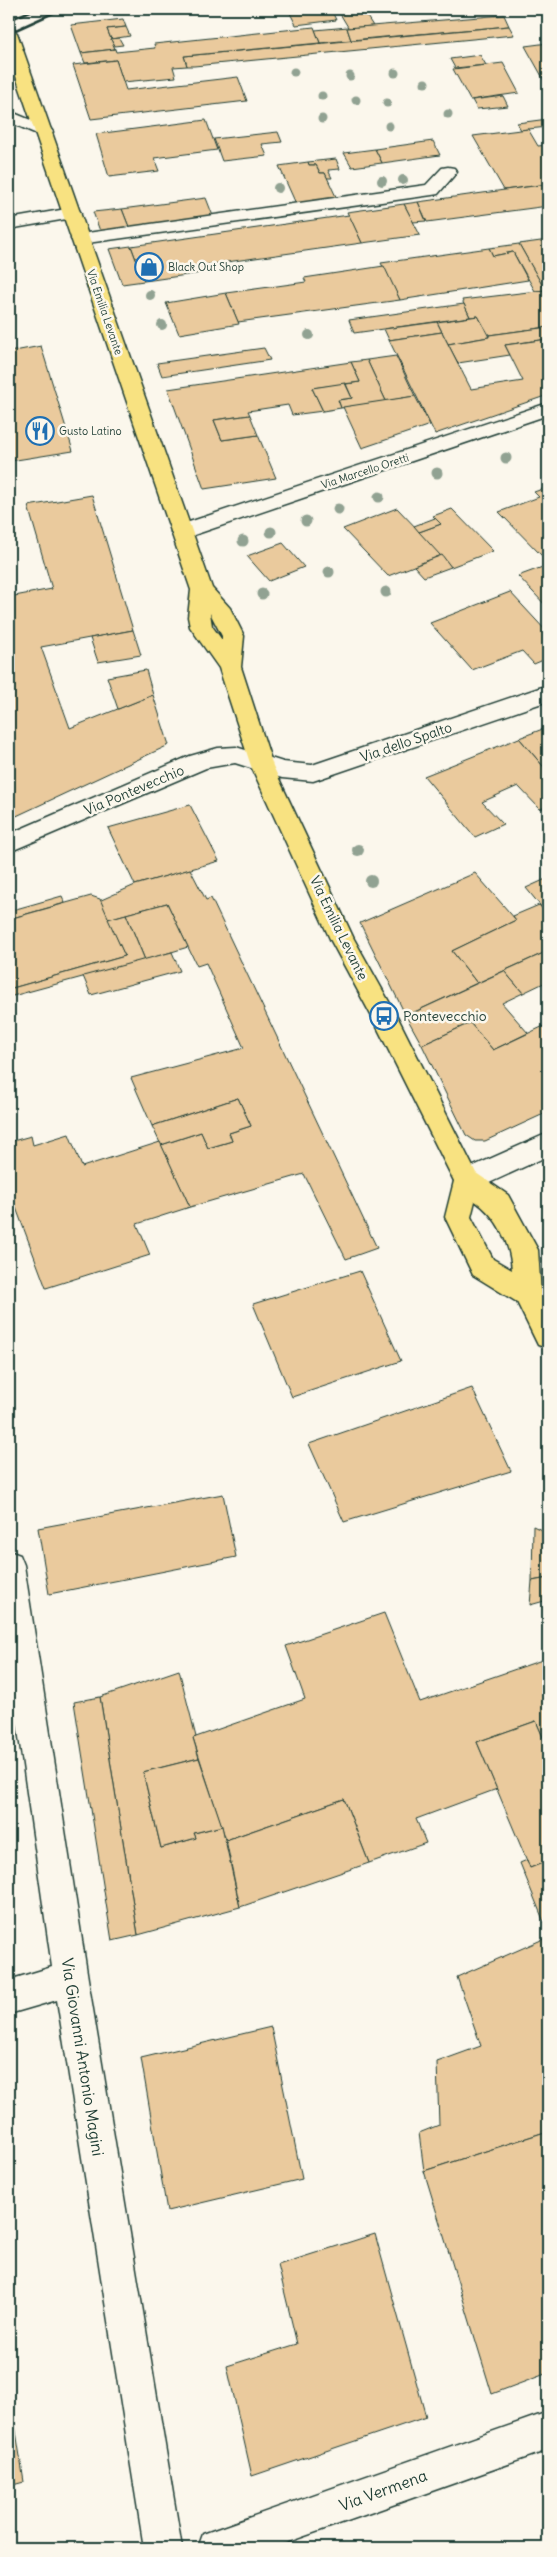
<svg xmlns="http://www.w3.org/2000/svg" width="557" height="2557" viewBox="0 0 557 2557" font-family="Delius,sans-serif">
<style>
.building{fill:#eaca9d;stroke:#1f3d34}
.lines{fill:none;stroke-linecap:round;stroke-linejoin:round}
.service-casing{stroke:#1f3d34;stroke-width:3}
.minor-casing{stroke:#1f3d34;stroke-width:3}
.tertiary-casing{stroke:#1f3d34;stroke-width:3}
.primary-casing{stroke:#1f3d34;stroke-width:3}
.service{fill:#fbf7ec;fill-rule:evenodd}
.minor{fill:#fbf7ec;fill-rule:evenodd}
.tertiary{fill:#fbf7ec;fill-rule:evenodd}
.primary{fill:#f8e281;fill-rule:evenodd}
.rail{stroke:#1f3d34;stroke-width:2.5}
.tree{fill:#91a292}
.labels{text-anchor:middle;stroke-width:5;stroke-linejoin:round;paint-order:stroke}
.far-poi-label{font-size:11px;fill:#1f3d34;stroke:#fbf7ec;text-anchor:start}
.far-street-label{font-size:11px;fill:#1f3d34;stroke:#fbf7ec}
.street-label{font-size:14px;fill:#1f3d34;stroke:#fbf7ec}
.poi-label{font-size:14px;fill:#1f3d34;stroke:#fbf7ec;text-anchor:start}
.near-street-label{font-size:16px;fill:#1f3d34;stroke:#fbf7ec}
</style>
<rect width="100%" height="100%" fill="#fbf7ec"/>
<filter id="ink" filterUnits="userSpaceOnUse"><feTurbulence type="fractalNoise" baseFrequency=".02" numOctaves="2"/><feDisplacementMap in="SourceGraphic" scale="10" xChannelSelector="R" yChannelSelector="G"/><feConvolveMatrix kernelMatrix="1 2 1 2 8 2 1 2 1" color-interpolation-filters="sRGB"/></filter>
<g filter="url(#ink)">
<g class="building">
<path d="M288,9H331L336,20L296,25Z"/>
<path d="M362,9L373,26L347,28L351,40L320,43L315,30L348,27L339,12Z"/>
<path d="M504,15L509,26L351,40L347,28Z"/>
<path d="M123,19L126,27L107,29L115,49L81,53L71,25Z"/>
<path d="M509,26L514,35L194,66H187L184,56Z"/>
<path d="M126,27L130,36L111,39L107,29Z"/>
<path d="M314,27L320,43L184,56L187,66L173,67L176,77L123,82L116,60L85,63L81,53L115,49L116,52L155,48L154,44Z"/>
<path d="M119,38L123,45L114,46L111,39Z"/>
<path d="M548,43V87L525,46Z"/>
<path d="M480,55L486,65L455,68L450,59Z"/>
<path d="M116,60L126,90L238,77L247,101L91,119L73,65Z"/>
<path d="M503,63L519,93L470,100L453,69Z"/>
<path d="M503,96L508,106L477,109L472,100Z"/>
<path d="M548,119V127L528,129L521,130L517,123Z"/>
<path d="M206,120L217,150L154,158L159,171L109,177L96,134Z"/>
<path d="M528,129L538,146L548,145V184L504,190L473,136Z"/>
<path d="M278,132L282,142L262,144L267,156L222,161L214,139Z"/>
<path d="M433,141L440,155L382,163L375,149Z"/>
<path d="M375,149L382,163L352,167L344,153Z"/>
<path d="M336,159L340,169L328,170L332,178H327L325,173H320L316,165H309L308,162Z"/>
<path d="M308,162L309,165H316L320,173H325L338,201L297,206L279,166Z"/>
<path d="M548,184V206L427,222L418,202Z"/>
<path d="M206,198L213,216L129,227L122,209Z"/>
<path d="M418,202L426,221L413,222L404,204Z"/>
<path d="M404,204L420,235L362,243L347,212Z"/>
<path d="M122,209L129,227L100,231L93,212Z"/>
<path d="M349,215L362,243L191,267L194,274L152,280L144,281L131,246Z"/>
<path d="M548,240V296L519,244Z"/>
<path d="M519,244L545,290L535,291L513,252L493,256L489,248Z"/>
<path d="M131,246L144,281L122,284L109,249Z"/>
<path d="M489,248L493,256L513,252L528,280L400,300L381,263Z"/>
<path d="M205,265L208,272L194,274L191,267Z"/>
<path d="M384,266L400,300L238,322L226,293L306,282L304,278Z"/>
<path d="M545,290L548,296V327L489,335L478,316L470,317L462,300Z"/>
<path d="M226,293L239,324L179,334L166,303Z"/>
<path d="M464,304L470,317L354,333L349,320Z"/>
<path d="M478,316L489,337L448,344L437,322Z"/>
<path d="M437,322L442,332L389,340L384,329Z"/>
<path d="M548,327V339L505,345L510,355L458,363L448,344L489,337V335Z"/>
<path d="M442,332L471,389L523,381L505,345L548,339V395L435,434L389,340Z"/>
<path d="M41,346L73,451L10,461L9,352Z"/>
<path d="M264,348L270,360L162,376L157,363Z"/>
<path d="M396,356L415,396L386,401L367,360Z"/>
<path d="M367,360L386,401L341,408L338,400L352,398L346,384L360,382L351,362Z"/>
<path d="M351,362L360,382L312,388L323,411L292,415L288,405L248,411L250,415L214,420L222,440L258,435L276,478L204,489L168,389Z"/>
<path d="M345,383L352,398L338,400L341,408L323,411L312,388Z"/>
<path d="M415,396L430,425L362,448L343,407Z"/>
<path d="M250,415L258,435L222,440L214,420Z"/>
<path d="M548,487V556L544,558L499,512L539,497L534,492Z"/>
<path d="M92,495L133,630L41,647L70,728L153,695L169,745L10,819L9,597L52,589L28,506Z"/>
<path d="M397,508L442,555L388,576L343,529Z"/>
<path d="M452,509L493,551L451,567L419,532L441,524L433,516Z"/>
<path d="M435,518L441,524L419,532L414,526Z"/>
<path d="M283,543L304,567L269,581L247,556Z"/>
<path d="M442,555L451,567L424,577L414,566Z"/>
<path d="M548,565V608L518,576Z"/>
<path d="M510,592L548,633V658L534,664L522,651L472,670L430,623Z"/>
<path d="M133,630L141,655L98,662L90,638Z"/>
<path d="M146,670L153,695L118,709L107,677Z"/>
<path d="M548,727V772L519,738Z"/>
<path d="M519,738L548,772V806L540,809L518,786L482,802L503,824L475,837L424,776Z"/>
<path d="M190,805L219,861L135,885L108,828Z"/>
<path d="M190,869L206,900L211,898L377,1248L346,1259L304,1174L190,1207L161,1145L201,1132L208,1148L232,1141L229,1133L251,1126L238,1098L152,1126L131,1078L244,1048L206,963L197,966L167,903L108,919L99,901L135,885Z"/>
<path d="M475,873L516,920L452,951L477,983L406,1016L360,923Z"/>
<path d="M548,878V915L526,888Z"/>
<path d="M62,896L65,903L9,919V911Z"/>
<path d="M91,896L100,899L125,956L9,989V919Z"/>
<path d="M167,903L188,947L145,960L126,914Z"/>
<path d="M539,905L548,915V951L477,983L452,951L516,920L513,916Z"/>
<path d="M126,914L145,960L9,997V989L125,956L108,919Z"/>
<path d="M548,951V981L523,993L504,971Z"/>
<path d="M172,952L180,971L91,995L83,976Z"/>
<path d="M504,971L523,993L502,1003L528,1033L493,1050L470,1023L422,1045L406,1016Z"/>
<path d="M470,1023L493,1050L548,1024V1112L485,1141H475L466,1135L422,1045Z"/>
<path d="M238,1098L251,1126L229,1133L232,1141L208,1148L201,1132L161,1145L152,1126Z"/>
<path d="M69,1134L82,1167L160,1142L190,1207L137,1224L150,1255L46,1288L9,1189V1142L31,1136L33,1145Z"/>
<path d="M360,1271L401,1361L292,1397L253,1304Z"/>
<path d="M472,1388L511,1471L344,1522L309,1444Z"/>
<path d="M223,1494L236,1557L49,1594L38,1528Z"/>
<path d="M533,1526L548,1533V1578L532,1581Z"/>
<path d="M548,1578V1600L530,1605L532,1581Z"/>
<path d="M384,1613L420,1702L548,1658V1749L536,1721L477,1742L497,1789L416,1819L426,1843L369,1863L344,1799L226,1840L193,1738L305,1699L286,1646Z"/>
<path d="M179,1670L196,1737L193,1738L199,1758L143,1772L161,1848L196,1838L194,1833L222,1826L240,1907L138,1935L100,1697Z"/>
<path d="M100,1697L138,1935L112,1941L74,1702Z"/>
<path d="M536,1721L548,1749V1861L530,1868L477,1742Z"/>
<path d="M199,1758L222,1826L194,1833L196,1838L161,1848L143,1772Z"/>
<path d="M344,1799L369,1863L240,1907L226,1840Z"/>
<path d="M527,1860L530,1868L548,1861V1932L520,1863Z"/>
<path d="M548,1937V2131L424,2171L419,2133L439,2125L437,2062L481,2046L457,1977Z"/>
<path d="M271,2027L302,2179L167,2211L141,2058Z"/>
<path d="M548,2131V2373L492,2394L424,2171Z"/>
<path d="M375,2234L426,2417L252,2476L227,2366L297,2344L278,2265Z"/>
<path d="M9,2387L24,2482L9,2486Z"/>
</g>
<g class="lines">
<defs>
<path id="service" d="M448,167L454,168L457,172L438,194L432,195L80,244L74,243L71,239L74,235L80,234L426,185L442,168Z"/>
<g id="minor">
<path d="M72,208L78,209L81,213L78,217L9,229V219Z"/>
<path d="M548,403V415L188,537L181,539L174,537L171,532L174,527Z"/>
<path d="M548,685V701L313,781L282,778L235,763L206,768L9,852V834L190,756L218,748L236,747L283,762L312,765Z"/>
<path d="M548,1133V1156L476,1189L467,1192L458,1189L454,1181L458,1173Z"/>
<path d="M9,1551L20,1555L24,1565L88,1979L182,2548H144L57,2000L9,2014V1980L52,1967L9,1667Z"/>
<path d="M548,2412V2450L271,2548H198L203,2534L217,2529Z"/>
</g>
<path id="tertiary" d="M9,111L50,128L53,132L50,136L44,137L9,122Z"/>
<path id="primary" d="M9,28L17,33L212,588L230,608L244,636L241,667L273,766L354,939L397,1016L476,1173L508,1195L538,1250L541,1294L548,1308V1348L538,1345L517,1302L473,1275L445,1217L454,1181L372,1017L330,939L251,766L219,668L190,627L188,617L191,590L9,56ZM210,613L222,636V640L212,626ZM475,1201C498,1217 510,1243 512,1270L493,1259L471,1217Z"/>
</defs>
<use href="#service" class="service-casing"/>
<use href="#minor" class="minor-casing"/>
<use href="#tertiary" class="tertiary-casing"/>
<use href="#primary" class="primary-casing"/>
<use href="#service" class="service"/>
<use href="#minor" class="minor"/>
<use href="#tertiary" class="tertiary"/>
<use href="#primary" class="primary"/>
<g class="rail">
<path d="M9,20L35,9"/>
<path d="M9,33L62,9"/>
</g>
</g>
<g class="tree">
<circle cx="294" cy="72" r="4.5"/>
<circle cx="395" cy="73" r="4.5"/>
<circle cx="350" cy="76" r="4.5"/>
<circle cx="425" cy="83" r="4.5"/>
<circle cx="322" cy="96" r="4.5"/>
<circle cx="356" cy="100" r="4.5"/>
<circle cx="387" cy="103" r="4.5"/>
<circle cx="448" cy="114" r="4.5"/>
<circle cx="322" cy="119" r="4.5"/>
<circle cx="389" cy="126" r="4.5"/>
<circle cx="403" cy="180" r="5"/>
<circle cx="382" cy="181" r="5"/>
<circle cx="278" cy="188" r="5"/>
<circle cx="150" cy="295" r="5"/>
<circle cx="162" cy="325" r="5"/>
<circle cx="309" cy="335" r="5"/>
<circle cx="506" cy="458" r="5.5"/>
<circle cx="437" cy="473" r="5.5"/>
<circle cx="379" cy="497" r="5.5"/>
<circle cx="338" cy="509" r="5.5"/>
<circle cx="306" cy="521" r="5.5"/>
<circle cx="271" cy="532" r="5.5"/>
<circle cx="243" cy="541" r="5.5"/>
<circle cx="329" cy="572" r="5.5"/>
<circle cx="386" cy="592" r="5.5"/>
<circle cx="262" cy="594" r="5.5"/>
<circle cx="358" cy="850" r="6"/>
<circle cx="371" cy="881" r="6"/>
</g>
</g>
<defs>
<symbol id="shop-ring" viewBox="-11 -11 22 22"><circle r="9.5" fill="#fbf7ec" stroke="#1f6fb2" stroke-width="1.5"/><path d="M-5-2.5h2.3a2.7 3.5 0 0 1 5.4 0H5L5.5 6h-11ZM-1.5-2.5h3a1.5 2.3 0 0 0-3 0Z" fill="#1f6fb2"/></symbol>
<symbol id="restaurant-ring" viewBox="-11 -11 22 22"><circle r="9.5" fill="#fbf7ec" stroke="#1f6fb2" stroke-width="1.5"/><path d="M-5-6h1v4h1v-4h1v4h1v-4h1v5L-1.5 .5V6h-2V.5L-5-1ZM5-6V6H3V1.5H1.5Q1.5-4 5-6Z" fill="#1f6fb2"/></symbol>
<symbol id="bus-ring" viewBox="-11 -11 22 22"><circle r="9.5" fill="#fbf7ec" stroke="#1f6fb2" stroke-width="1.5"/><path d="M-5-6H5V4H4V6H2V4H-2V6H-4V4H-5ZM-3.5-4V0h7V-4ZM-3.5 1.2v1.5H-2V1.2ZM2 1.2v1.5H3.5V1.2Z" fill="#1f6fb2"/></symbol>
</defs>
<g fill-rule="evenodd">
<use href="#shop-ring" x="133" y="251" width="32" height="32"/>
<use href="#restaurant-ring" x="24" y="415" width="32" height="32"/>
<use href="#bus-ring" x="368" y="1000" width="32" height="32"/>
</g>
<g class="labels">
<g class="far-poi-label">
<text x="168" y="271">Black Out Shop</text>
<text x="59" y="435">Gusto Latino</text>
</g>
<g class="far-street-label">
<text transform="translate(105 312) rotate(71)" y="4">Via Emilia Levante</text>
<text transform="translate(365 471) rotate(-18)" y="4">Via Marcello Oretti</text>
</g>
<g class="street-label">
<text transform="translate(406 742) rotate(-19)" y="5">Via dello Spalto</text>
<text transform="translate(134 790) rotate(-23)" y="5">Via Pontevecchio</text>
<text transform="translate(339 928) rotate(64)" y="5">Via Emilia Levante</text>
</g>
<g class="poi-label">
<text x="403" y="1021">Pontevecchio</text>
</g>
<g class="near-street-label">
<text transform="translate(83 2057) rotate(81)" y="6">Via Giovanni Antonio Magini</text>
<text transform="translate(383 2490) rotate(-20)" y="6">Via Vermena</text>
</g>
</g>
<rect width="557" height="2557" fill="none" stroke="#fbf7ec" stroke-width="30"/>
<rect x="15" y="15" width="527" height="2527" fill="none" stroke="#1f3d34" stroke-width="2" filter="url(#ink)"/>
</svg>
